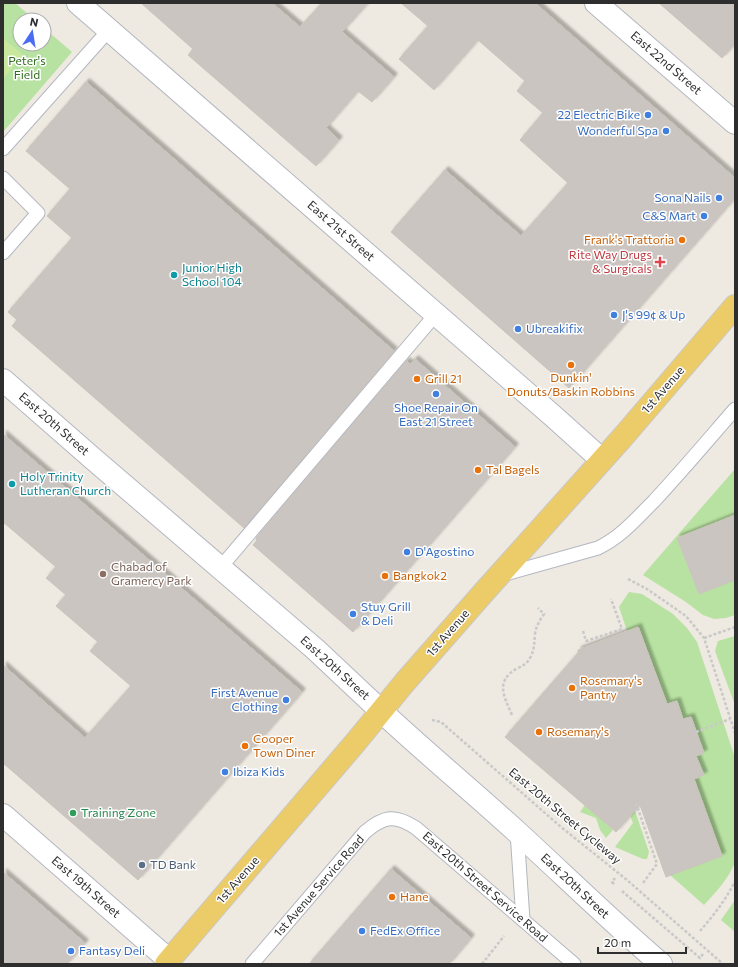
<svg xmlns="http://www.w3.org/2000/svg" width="738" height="967" viewBox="0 0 738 967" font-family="Commissioner,sans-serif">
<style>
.green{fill:#b8e2a1}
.pitch{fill:#cae89d}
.building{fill:#cac5c0;stroke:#cac4bb;filter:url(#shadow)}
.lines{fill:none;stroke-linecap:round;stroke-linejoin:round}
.service-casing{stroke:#b4b7c0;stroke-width:15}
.minor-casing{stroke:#b4b7c0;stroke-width:24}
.tertiary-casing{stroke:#b4b7c0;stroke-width:24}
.primary-casing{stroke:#c9c9c9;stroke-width:24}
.path{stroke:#c9c9c9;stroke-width:2.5;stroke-dasharray:3 2;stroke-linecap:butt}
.service{stroke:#fff;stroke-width:13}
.minor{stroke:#fff;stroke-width:22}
.tertiary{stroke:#fff;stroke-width:22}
.primary{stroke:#eccb69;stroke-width:22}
.shop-dot{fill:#3f7fe0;stroke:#fff;stroke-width:1.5}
.food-dot{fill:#e8710a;stroke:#fff;stroke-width:1.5}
.health-dot{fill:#e0444e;stroke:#fff;stroke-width:1.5}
.culture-dot{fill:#0f9aa8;stroke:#fff;stroke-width:1.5}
.education-dot{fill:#8d6e63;stroke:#fff;stroke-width:1.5}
.leisure-dot{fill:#2e9e5b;stroke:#fff;stroke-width:1.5}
.service-dot{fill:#5c6f8a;stroke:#fff;stroke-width:1.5}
.labels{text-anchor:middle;stroke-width:3;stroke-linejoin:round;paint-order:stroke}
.park-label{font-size:12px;fill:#2f6a1f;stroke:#fff}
.street-label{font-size:12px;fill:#2e2e2e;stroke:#fff}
.shop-label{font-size:12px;fill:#366cbe;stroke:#fff;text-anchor:start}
.food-label{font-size:12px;fill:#c56008;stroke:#fff;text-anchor:start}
.health-label{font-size:12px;fill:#be3a42;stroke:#fff;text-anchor:end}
.culture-label{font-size:12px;fill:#0d838f;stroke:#fff;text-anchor:start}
.education-label{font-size:12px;fill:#785e54;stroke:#fff;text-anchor:start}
.leisure-label{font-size:12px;fill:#27864d;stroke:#fff;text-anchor:start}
.service-label{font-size:12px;fill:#4e5e75;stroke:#fff;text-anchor:start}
</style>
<defs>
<filter id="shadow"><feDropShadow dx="3.5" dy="-3.5" stdDeviation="1" flood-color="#0004"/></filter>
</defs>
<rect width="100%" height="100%" fill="#eee9e1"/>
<g class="green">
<path d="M3,3H15L35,20H20V44H44V28L72,52L3,132Z"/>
<path d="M735,469V515L677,538L699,594L735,580V615L726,618L714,619L703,615L686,602L643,575Z"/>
<path d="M629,592L642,594L673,614L687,628L697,642L735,758V862C729,878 716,892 704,905L670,875L722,856L694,779L704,775L696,756L704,753L691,717L683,719L676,701L667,704L639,627L627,631L619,607Z"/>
<path d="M735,636V705L715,651L718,641Z"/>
<path d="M623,797L632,802L649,852L647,859H643L615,847L633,823Z"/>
<path d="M585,805L613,830L606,838L600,830L596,818L580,812Z"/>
<path d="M735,900V932L721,920Z"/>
</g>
<path class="pitch" d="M3,38L23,55L3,79Z"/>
<g class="building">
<path d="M141,3H272L300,27L322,3H368L342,32L394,77L372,102L358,91L326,128L339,140L316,166L188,55L193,49Z"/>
<path d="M401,3H535L735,178V198L569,388L391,232L445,170L521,236L568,183L520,140L543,113L517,91L525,81L478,40L434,90L399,59L428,26Z"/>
<path d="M659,3H735V44L722,58Z"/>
<path d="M86,82L394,351L244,528L12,326L17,320L8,312L72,238L47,216L70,189L26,151Z"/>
<path d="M415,359L515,447L353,632L253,545L257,540L256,538L406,361L410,364Z"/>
<path d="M3,434L302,692L138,880L3,763V665L85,738L131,686L90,651L98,642L56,606L66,595L46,578L56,567L3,522Z"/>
<path d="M735,515V580L699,594L677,538Z"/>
<path d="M638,627L667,704L677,701L683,719L691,717L704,753L696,756L704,775L694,779L722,856L666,877L640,805L616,832L505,737L578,653V650Z"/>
<path d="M391,869L471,938L449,964H309Z"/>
<path d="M3,872L85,943L67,964H3Z"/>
</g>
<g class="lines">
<defs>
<g id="service">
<path d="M3,149L109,30"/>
<path d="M3,178L38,213L3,253"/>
<path d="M220,568L436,314"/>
<path d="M502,575L598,548C621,537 636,519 654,501C682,471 708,440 735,409"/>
<path d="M517,832L523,920"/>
<path d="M252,964L365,832C384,816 395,814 416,828L574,964"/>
</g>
<g id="minor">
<path d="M78,3L553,416L602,460"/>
<path d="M596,3L735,123"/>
<path d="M3,380L91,457L315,649L381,711"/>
<path d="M3,815L169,960"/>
</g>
<path id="tertiary" d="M381,711C425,752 472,791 517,832C565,876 611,921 661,964"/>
<path id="primary" d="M166,964L355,743L405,682L484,592L622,438L735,306"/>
</defs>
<use href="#service" class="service-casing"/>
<use href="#minor" class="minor-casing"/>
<use href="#tertiary" class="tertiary-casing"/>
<use href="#primary" class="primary-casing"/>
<g class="path">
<path d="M628,579L647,589L686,616L704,638L735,733"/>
<path d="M583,631L586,641L622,629L611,599"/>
<path d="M704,638L735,627"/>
<path d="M512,715C504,696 495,682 516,669C522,666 527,664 530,658C535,649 534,643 535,634C536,626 540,620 544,614L538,608"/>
<path d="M432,720L441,722L561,827L627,880L723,964"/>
<path d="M696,732L730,719"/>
<path d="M636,803L657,864L643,883"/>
<path d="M614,884L612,882L615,878"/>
<path d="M622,891L700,958L703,954"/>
<path d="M700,931C713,916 726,900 735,881"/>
<path d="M482,964L504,936"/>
</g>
<use href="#service" class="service"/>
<use href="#minor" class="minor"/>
<use href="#tertiary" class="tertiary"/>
<use href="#primary" class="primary"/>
</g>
<g class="shop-dot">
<circle cx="648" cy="115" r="4"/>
<circle cx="666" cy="131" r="4"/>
<circle cx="719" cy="198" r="4"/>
<circle cx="704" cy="216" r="4"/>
<circle cx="614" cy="315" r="4"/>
<circle cx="518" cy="329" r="4"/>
<circle cx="436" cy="394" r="4"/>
<circle cx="407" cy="552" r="4"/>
<circle cx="353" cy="614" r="4"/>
<circle cx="286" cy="700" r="4"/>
<circle cx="225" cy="772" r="4"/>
<circle cx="362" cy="931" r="4"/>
<circle cx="71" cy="951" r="4"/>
</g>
<g class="food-dot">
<circle cx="682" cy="240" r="4"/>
<circle cx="571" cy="365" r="4"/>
<circle cx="417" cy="379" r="4"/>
<circle cx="478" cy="470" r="4"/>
<circle cx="385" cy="576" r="4"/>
<circle cx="572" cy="688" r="4"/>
<circle cx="539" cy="732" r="4"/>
<circle cx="245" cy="746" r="4"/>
<circle cx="392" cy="897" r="4"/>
</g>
<path class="health-dot" d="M658 256h4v4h4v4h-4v4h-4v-4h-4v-4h4z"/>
<g class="culture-dot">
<circle cx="174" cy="275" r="4"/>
<circle cx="12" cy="484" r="4"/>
</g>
<circle class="education-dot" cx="103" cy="574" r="4"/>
<circle class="leisure-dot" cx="73" cy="813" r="4"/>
<circle class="service-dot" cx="142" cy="865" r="4"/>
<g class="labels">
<g class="park-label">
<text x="27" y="65">Peter's<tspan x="27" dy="14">Field</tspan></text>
</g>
<g class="street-label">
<text transform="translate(666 63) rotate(41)" y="4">East 22nd Street</text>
<text transform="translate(341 231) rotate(41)" y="4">East 21st Street</text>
<text transform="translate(663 390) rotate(-49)" y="4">1st Avenue</text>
<text transform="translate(54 424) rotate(41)" y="4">East 20th Street</text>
<text transform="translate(448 633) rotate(-49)" y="4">1st Avenue</text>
<text transform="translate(335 668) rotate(42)" y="4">East 20th Street</text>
<text transform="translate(565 816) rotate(40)" y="4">East 20th Street Cycleway</text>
<text transform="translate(238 880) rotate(-49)" y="4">1st Avenue</text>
<text transform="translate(319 886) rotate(-49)" y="4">1st Avenue Service Road</text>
<text transform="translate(575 886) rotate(43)" y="4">East 20th Street</text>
<text transform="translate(86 887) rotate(41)" y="4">East 19th Street</text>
<text transform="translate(485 887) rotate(41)" y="4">East 20th Street Service Road</text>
</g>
<g class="shop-label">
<text x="640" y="119" text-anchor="end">22 Electric Bike</text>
<text x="658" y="135" text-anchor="end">Wonderful Spa</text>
<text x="711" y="202" text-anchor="end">Sona Nails</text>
<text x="696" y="220" text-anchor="end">C&amp;S Mart</text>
<text x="622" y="319">J's 99¢ &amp; Up</text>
<text x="526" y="333">Ubreakifix</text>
<text x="436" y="412" text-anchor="middle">Shoe Repair On<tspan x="436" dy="14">East 21 Street</tspan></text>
<text x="415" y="556">D'Agostino</text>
<text x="361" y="611">Stuy Grill<tspan x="361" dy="14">&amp; Deli</tspan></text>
<text x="278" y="697" text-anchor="end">First Avenue<tspan x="278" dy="14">Clothing</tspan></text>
<text x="233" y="776">Ibiza Kids</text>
<text x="370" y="935">FedEx Office</text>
<text x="79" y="955">Fantasy Deli</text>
</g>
<g class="food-label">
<text x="674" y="244" text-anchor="end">Frank's Trattoria</text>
<text x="571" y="382" text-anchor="middle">Dunkin'<tspan x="571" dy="14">Donuts/Baskin Robbins</tspan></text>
<text x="425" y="383">Grill 21</text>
<text x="486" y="474">Tal Bagels</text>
<text x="393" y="580">Bangkok2</text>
<text x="580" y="685">Rosemary's<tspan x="580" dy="14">Pantry</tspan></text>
<text x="547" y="736">Rosemary's</text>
<text x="253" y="743">Cooper<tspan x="253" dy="14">Town Diner</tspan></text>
<text x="400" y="901">Hane</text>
</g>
<g class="health-label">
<text x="652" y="259">Rite Way Drugs<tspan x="652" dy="14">&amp; Surgicals</tspan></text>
</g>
<g class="culture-label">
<text x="182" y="272">Junior High<tspan x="182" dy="14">School 104</tspan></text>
<text x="20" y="481">Holy Trinity<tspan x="20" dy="14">Lutheran Church</tspan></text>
</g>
<g class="education-label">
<text x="111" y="571">Chabad of<tspan x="111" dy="14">Gramercy Park</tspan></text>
</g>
<g class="leisure-label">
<text x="81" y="817">Training Zone</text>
</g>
<g class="service-label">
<text x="150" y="869">TD Bank</text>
</g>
</g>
<rect width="738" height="967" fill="none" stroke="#2e2e2e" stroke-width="8"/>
<g transform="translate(32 32) rotate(12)"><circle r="19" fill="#ffffff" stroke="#ababab"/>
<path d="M0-3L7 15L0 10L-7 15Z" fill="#4a6cf3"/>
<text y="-6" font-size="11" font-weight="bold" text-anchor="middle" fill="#2e2e2e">N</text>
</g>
<path d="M598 947v6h88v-6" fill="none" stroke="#2e2e2e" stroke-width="2"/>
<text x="604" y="947" font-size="12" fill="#2e2e2e" stroke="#ffffff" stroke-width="3" paint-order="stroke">20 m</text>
</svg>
